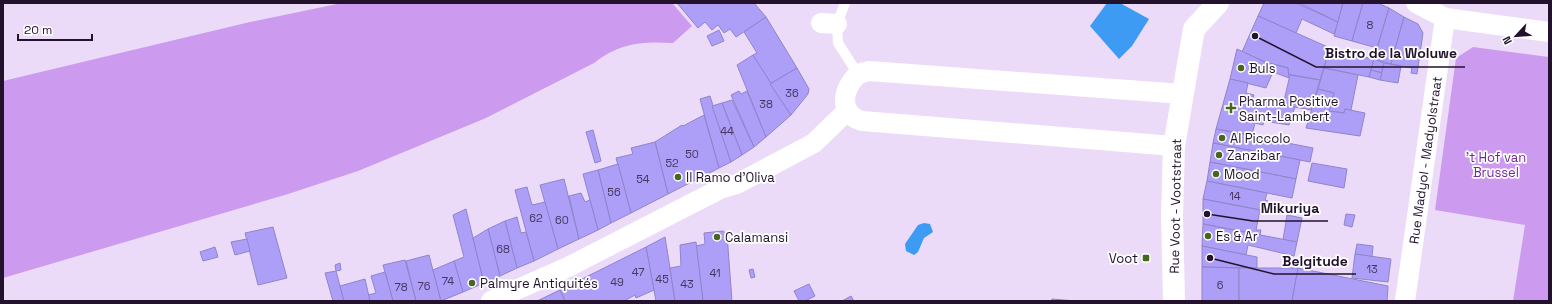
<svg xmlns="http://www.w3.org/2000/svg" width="1552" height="304" viewBox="0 0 1552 304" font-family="'Space Grotesk',sans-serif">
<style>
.green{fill:#cc9aef}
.water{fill:#3d9bf4}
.building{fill:#ad9ff7;stroke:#8f84cc}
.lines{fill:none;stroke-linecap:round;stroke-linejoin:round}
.lane{stroke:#fff;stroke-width:10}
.street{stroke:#fff;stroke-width:20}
.secondary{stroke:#fff;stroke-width:22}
.poi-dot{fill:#46671d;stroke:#fff;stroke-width:1.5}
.labels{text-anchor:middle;stroke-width:3.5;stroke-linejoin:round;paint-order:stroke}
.number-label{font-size:11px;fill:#45355f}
.poi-label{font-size:13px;fill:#22122c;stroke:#fff;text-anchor:start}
.park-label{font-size:13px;fill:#7526a0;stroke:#fff}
.street-label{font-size:13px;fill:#22122c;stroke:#fff}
.leader{fill:none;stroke:#22122c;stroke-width:1.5}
.callout-dot{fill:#22122c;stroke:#fff;stroke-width:1.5}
.callout-label{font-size:14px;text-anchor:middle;font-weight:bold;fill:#22122c;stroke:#fff;stroke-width:3.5;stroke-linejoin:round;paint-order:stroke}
</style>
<rect width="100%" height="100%" fill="#ebdbf8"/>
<g class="green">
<path d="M342,3H672L692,26L673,43C642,41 619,43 594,63L486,118L358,171L288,194L3,278V81L250,22Z"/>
<path d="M1473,47L1549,57V301H1513L1525,225L1435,210L1456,58Z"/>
</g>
<g class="water">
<path d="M1107,3H1120L1149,19L1132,46L1119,59L1090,26Z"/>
<path d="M924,223L930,224L933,232L924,238L918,252L914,255L906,251L905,244L918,225Z"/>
</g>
<g class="building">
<path d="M677,3H754L766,17L736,37L730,29L724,33L718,25L712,30L705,22L698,28Z"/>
<path d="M1264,3H1296L1338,22L1334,34L1302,19L1296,33L1258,16Z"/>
<path d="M1299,3H1343L1338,22Z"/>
<path d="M1343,3H1363L1352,41L1334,36Z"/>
<path d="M1363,3H1378L1389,8L1377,48L1352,41Z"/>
<path d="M1389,8L1404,17L1391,64L1374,59Z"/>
<path d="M1258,16L1330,48L1320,80L1287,74L1288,68L1265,62L1242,52Z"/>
<path d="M766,17L797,68L770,84L753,55L757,53L744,32Z"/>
<path d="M1404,17L1418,24L1423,33L1417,74L1411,73L1412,68L1391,64Z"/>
<path d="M719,30L724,41L712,46L707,36Z"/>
<path d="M1237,49L1265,62L1288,68L1289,78L1273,72L1266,88L1230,79Z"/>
<path d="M1329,50L1374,59L1369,77L1324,68Z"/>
<path d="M753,55L791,115L766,137L737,65Z"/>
<path d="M1374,59L1384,63L1382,73L1371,70Z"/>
<path d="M1384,63L1401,66L1398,83L1380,80Z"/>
<path d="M797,68L809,89L808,94L791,115L770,84Z"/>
<path d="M1324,68L1358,75L1351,110L1345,109L1344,113L1329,111L1334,93L1318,89Z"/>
<path d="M1371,70L1382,73L1380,80L1369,77Z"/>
<path d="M1290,75L1320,80L1311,110L1283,105Z"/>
<path d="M1230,79L1248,83L1246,93L1254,95L1252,100L1295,107L1289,125L1264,121L1263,125L1255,123L1252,135L1216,129Z"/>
<path d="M1318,89L1334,93L1329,111L1344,113L1345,109L1365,113L1360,136L1306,128Z"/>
<path d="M739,91L741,94L747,91L766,137L754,147L731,95Z"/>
<path d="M710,96L731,162L719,168L700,99Z"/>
<path d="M732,100L754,147L742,155L722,103Z"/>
<path d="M722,103L742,155L731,162L712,106Z"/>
<path d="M704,115L719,168L668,194L655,142L682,125L683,126Z"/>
<path d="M1216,129L1313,148L1310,162L1213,143Z"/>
<path d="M593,130L601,161L595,163L586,132Z"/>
<path d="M655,142L668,194L631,213L616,158L633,154L631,148Z"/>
<path d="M1213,143L1300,160L1296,179L1210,162Z"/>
<path d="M1210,162L1296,179L1292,198L1207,181Z"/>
<path d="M1312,163L1347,169L1344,188L1308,181Z"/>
<path d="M618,164L631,213L611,223L598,170Z"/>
<path d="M598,170L611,223L598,230L583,174Z"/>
<path d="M564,179L579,239L558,249L540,185Z"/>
<path d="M1207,181L1267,193L1265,200L1268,201L1266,211L1203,199Z"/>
<path d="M527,187L532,205L545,202L558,249L534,261L515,190Z"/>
<path d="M581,193L585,202L590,200L598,230L579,239L569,196Z"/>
<path d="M1203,199L1260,210L1256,230H1261L1260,235L1203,224Z"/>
<path d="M466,209L484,283L463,292L454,261L464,257L453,215Z"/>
<path d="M1346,214L1355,215L1352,227L1344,225Z"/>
<path d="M1287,215L1302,218L1297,242L1283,240Z"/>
<path d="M517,217L521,233L526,232L534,261L517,268L505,221Z"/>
<path d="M505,221L517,268L500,276L488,229Z"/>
<path d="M1203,224L1297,242L1294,256L1248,245L1246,255L1202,246Z"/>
<path d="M273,227L287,278L258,285L245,233Z"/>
<path d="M488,229L500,276L484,283L473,238Z"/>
<path d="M723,231L727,234L732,301H703L696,246L705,244L704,233Z"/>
<path d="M665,237L670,268L675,301H656L646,247Z"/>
<path d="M247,239L250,251L235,255L231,242Z"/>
<path d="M696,242L703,301H675L670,268L681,266L680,245Z"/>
<path d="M1357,244L1373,246L1372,257L1355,254Z"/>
<path d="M1202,246L1257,257V268L1202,267Z"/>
<path d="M215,247L218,257L203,261L200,252Z"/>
<path d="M646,247L654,290L636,298L635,295L624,301H565L560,290Z"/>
<path d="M1355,254L1391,259L1388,282L1352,278Z"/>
<path d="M429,255L441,301H416L406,261Z"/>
<path d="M405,260L416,301H393L383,265Z"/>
<path d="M454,261L463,292L441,301L433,270Z"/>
<path d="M340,263L341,270L336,271L335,265Z"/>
<path d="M1202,267L1239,268V301H1202Z"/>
<path d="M1239,268H1298L1292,301H1239Z"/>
<path d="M1298,268L1388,286L1387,301H1292Z"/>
<path d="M753,269L755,277L751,278L749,270Z"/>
<path d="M336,271L344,301H333L325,273Z"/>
<path d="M385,272L393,301H370L368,295L376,293L371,276Z"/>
<path d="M365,279L370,301H344L340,286Z"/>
<path d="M809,284L815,296L805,301H799L794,291Z"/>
<path d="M560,290L565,301H537Z"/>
<path d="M851,296L854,301H842Z"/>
<path d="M1052,299L1076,301H1051Z"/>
</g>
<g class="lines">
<path class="lane" d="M845,3L837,24L838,43L858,74"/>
<g class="street">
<path d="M1416,3L1445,18L1549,32"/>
<path d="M821,23L837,24"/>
<path d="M1174,146L862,121C837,113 843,89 858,74L869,71L1183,94"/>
<path d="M491,301L568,267L720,189L737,184L814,143L847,111"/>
<path d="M1405,301L1445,18"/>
</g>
<path class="secondary" d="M1174,301L1172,216L1174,146L1194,29L1218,3"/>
</g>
<g class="poi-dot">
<circle cx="1241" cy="68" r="4"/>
<path d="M1229 102h4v4h4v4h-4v4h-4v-4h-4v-4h4z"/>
<circle cx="1222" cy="138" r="4"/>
<circle cx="1219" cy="155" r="4"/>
<circle cx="1216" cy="174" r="4"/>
<circle cx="678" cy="177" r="4"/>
<circle cx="1208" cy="236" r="4"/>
<circle cx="717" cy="237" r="4"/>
<rect x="1142" y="254" width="8" height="8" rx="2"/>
<circle cx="472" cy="283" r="4"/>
</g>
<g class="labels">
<g class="number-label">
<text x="1370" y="29">8</text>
<text x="792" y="97">36</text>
<text x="766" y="108">38</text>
<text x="727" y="135">44</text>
<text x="692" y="158">50</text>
<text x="672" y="167">52</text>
<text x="643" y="183">54</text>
<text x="614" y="196">56</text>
<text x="1235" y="200">14</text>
<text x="536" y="222">62</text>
<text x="562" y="224">60</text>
<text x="503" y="253">68</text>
<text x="1372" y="273">13</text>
<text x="638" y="276">47</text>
<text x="715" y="277">41</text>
<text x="662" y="283">45</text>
<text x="448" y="285">74</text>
<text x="617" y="286">49</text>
<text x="687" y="288">43</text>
<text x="1220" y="289">6</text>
<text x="424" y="290">76</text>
<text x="401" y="291">78</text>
</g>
<g class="poi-label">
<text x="1249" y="73">Buls</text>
<text x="1239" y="106">Pharma Positive<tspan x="1239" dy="15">Saint-Lambert</tspan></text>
<text x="1230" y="143">Al Piccolo</text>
<text x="1227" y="160">Zanzibar</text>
<text x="1224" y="179">Mood</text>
<text x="686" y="182">Il Ramo d'Oliva</text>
<text x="1216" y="241">Es &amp; Ar</text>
<text x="725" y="242">Calamansi</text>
<text x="1138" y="263" text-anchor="end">Voot</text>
<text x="480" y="288">Palmyre Antiquités</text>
</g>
<g class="park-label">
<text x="1496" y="162">'t Hof van<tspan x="1496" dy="15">Brussel</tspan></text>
</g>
<g class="street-label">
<text transform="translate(1425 160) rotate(-82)" y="5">Rue Madyol - Madyolstraat</text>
<text transform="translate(1175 206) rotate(-89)" y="5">Rue Voot - Vootstraat</text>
</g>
</g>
<path class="leader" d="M1255 36L1316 67H1465M1207 214L1253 221H1328M1210 258L1274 274H1356"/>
<g class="callout-dot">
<circle cx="1255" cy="36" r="4"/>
<circle cx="1207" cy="214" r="4"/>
<circle cx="1210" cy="258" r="4"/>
</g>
<g class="callout-label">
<text x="1391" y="58">Bistro de la Woluwe</text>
<text x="1290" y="213">Mikuriya</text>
<text x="1315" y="266">Belgitude</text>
</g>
<rect width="1552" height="304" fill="none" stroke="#22122c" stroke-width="8"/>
<g transform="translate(1516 36) rotate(244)" stroke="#ffffff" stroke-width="3" paint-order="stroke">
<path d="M0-3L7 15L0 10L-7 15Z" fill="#22122c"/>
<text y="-6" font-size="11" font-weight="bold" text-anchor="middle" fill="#22122c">N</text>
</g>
<path d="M18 34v6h74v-6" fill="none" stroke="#22122c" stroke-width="2"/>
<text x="24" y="34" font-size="12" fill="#22122c" stroke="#ffffff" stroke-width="3" paint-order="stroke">20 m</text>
</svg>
